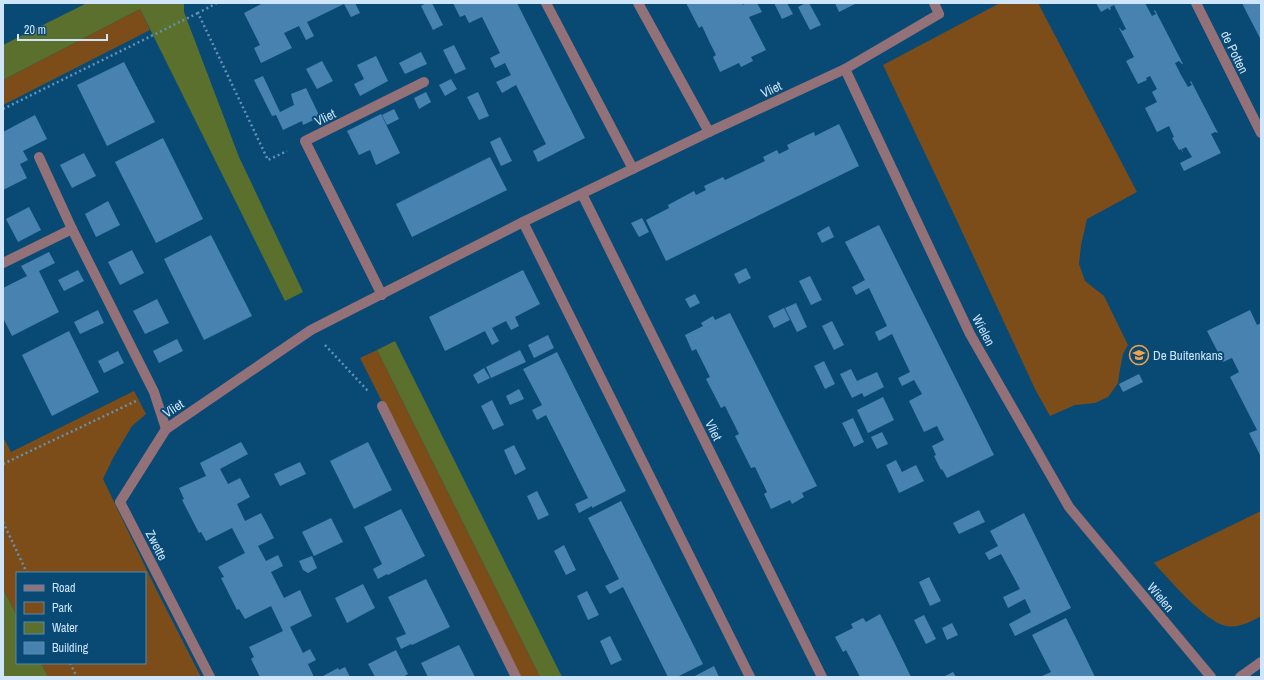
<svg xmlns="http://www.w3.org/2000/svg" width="1264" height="680" viewBox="0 0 1264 680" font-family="'Archivo Narrow',sans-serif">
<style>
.green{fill:#7c4d19}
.water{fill:#5b702d}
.building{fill:#4882b0}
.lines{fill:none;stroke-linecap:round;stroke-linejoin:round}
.path{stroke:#6492b2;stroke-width:2.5;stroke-dasharray:2 3;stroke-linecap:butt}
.minor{stroke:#927178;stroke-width:10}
.labels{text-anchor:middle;stroke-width:4;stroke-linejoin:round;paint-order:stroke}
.street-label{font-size:13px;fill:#cee5fa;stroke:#094a75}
.poi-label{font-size:13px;fill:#cee5fa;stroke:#094a75;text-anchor:start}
</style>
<rect width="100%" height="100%" fill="#094a75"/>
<g class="green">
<path d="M1000,3H1038L1137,192L1087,219L1081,245L1079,264L1085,281L1104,296L1128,345L1123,354L1120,369L1118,383L1108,397L1095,403L1075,405L1050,416L1036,391L951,208L883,65Z"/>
<path d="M140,9L150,30L3,105V80Z"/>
<path d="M377,350L540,677H521L360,358Z"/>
<path d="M134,391L146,414L132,426L113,458L103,479L156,589L201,677H48L41,663H145V573H17V616L3,589V437L11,452Z"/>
<path d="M1261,511V616C1251,622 1238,628 1226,626C1205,622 1169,579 1154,563Z"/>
</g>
<g class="water">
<path d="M87,3H184V12L239,157L303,292L285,301L140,9L3,80V45Z"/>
<path d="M395,341L562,677H540L377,350Z"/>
<path d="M3,589L17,616V663H41L48,677H3Z"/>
</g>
<g class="building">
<path d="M263,3H355L360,13L351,17L344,4L307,22L314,36L306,40L299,26L284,33L292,48L261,63L254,48L260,45L244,13Z"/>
<path d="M426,3H432L443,25L433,30L421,6Z"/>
<path d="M453,3H517L585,138L538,162L533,151L546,144L516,85L502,93L496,82L511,75L505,63L495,68L490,58L500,53L482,17L469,23L465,15L460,17Z"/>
<path d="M686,3H742L743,5L746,3H757L762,12L749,17L766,50L751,57L753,61L741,67L739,63L720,72L713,57L716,55L709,41L702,26L699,28Z"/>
<path d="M774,3H787L793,14L782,19Z"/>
<path d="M806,3H809L821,25L810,30L798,7Z"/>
<path d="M835,3H857L839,12Z"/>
<path d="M1096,3H1145L1152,16L1156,14L1154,11L1155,10L1183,64H1182L1179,61L1175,63L1181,75L1188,87L1192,85L1190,82L1191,81L1218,133L1215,132L1211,134L1221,153L1184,171L1180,163L1192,157L1186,147L1182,149L1183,153L1181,149L1179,150L1172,138L1174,137L1169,126L1157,132L1145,108L1157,102L1152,92L1157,89L1150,76L1146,78L1147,80L1138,84L1126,61L1134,57L1119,28H1120L1122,31L1126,29L1114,5L1110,7L1111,9L1109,10L1108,8L1101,12Z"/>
<path d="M1242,3H1261V40L1248,15Z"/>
<path d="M454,45L466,69L455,74L443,50Z"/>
<path d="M421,52L427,64L405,74L399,63Z"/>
<path d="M376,56L388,81L360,96L354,84L364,79L357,65Z"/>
<path d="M322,61L333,81L317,89L306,69Z"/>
<path d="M124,62L155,122L107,146L77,85Z"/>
<path d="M263,76L280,112L294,105L291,94L306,88L320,117L303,125L302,121L283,130L276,115L272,116L254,80Z"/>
<path d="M451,79L457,89L445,96L439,85Z"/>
<path d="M426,92L431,102L419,109L414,98Z"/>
<path d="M478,92L489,116L479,120L467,97Z"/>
<path d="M394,109L399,119L387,125L382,115Z"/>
<path d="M381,114L400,153L376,165L370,150L359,155L347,131Z"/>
<path d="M35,115L47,139L23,151L28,160L20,164L27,178L3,190V132Z"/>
<path d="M839,124L859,166L666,261L646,220L669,208L668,205L694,191L696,195L706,190L704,186L723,177L725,180L765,161L763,157L777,150L779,154L789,149L787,145L801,138L814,132L815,136Z"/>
<path d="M500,137L512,161L501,166L490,142Z"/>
<path d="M163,138L203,219L156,243L115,162Z"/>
<path d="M84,153L96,176L72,188L60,165Z"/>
<path d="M490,157L507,190L412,237L396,204Z"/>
<path d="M108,201L120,225L96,237L85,214Z"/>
<path d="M29,207L41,230L18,242L6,219Z"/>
<path d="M642,218L649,232L639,237L631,223Z"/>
<path d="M879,225L994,455L947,478L942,469L941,470L934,456L936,455L932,446L944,440L937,426L924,432L909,401L922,394L914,380L902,386L898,378L910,372L892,334L879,341L875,332L887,326L869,288L856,295L852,287L865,280L845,242Z"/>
<path d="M829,226L834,237L822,243L817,233Z"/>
<path d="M211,235L252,316L204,340L164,259Z"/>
<path d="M132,250L144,273L120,285L108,262Z"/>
<path d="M49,252L55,263L39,271L59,312L12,336L3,318V288L27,276L21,266Z"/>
<path d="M746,268L751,278L739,284L734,274Z"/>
<path d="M78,270L84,281L64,291L58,280Z"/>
<path d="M523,270L540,304L515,317L519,326L511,330L506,321L492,328L499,341L492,345L485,331L445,351L429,317Z"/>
<path d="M810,276L822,300L811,305L799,281Z"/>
<path d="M695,294L700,303L690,308L685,299Z"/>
<path d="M157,299L169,323L145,334L133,311Z"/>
<path d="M796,303L807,327L797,332L785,308Z"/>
<path d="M784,308L790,320L774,328L768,316Z"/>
<path d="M98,310L104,323L80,334L74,322Z"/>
<path d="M1250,310L1257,325L1261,323V457L1249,433L1257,430L1230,377L1239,372L1232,358L1223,362L1207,331Z"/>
<path d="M730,313L817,486L802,493L804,497L792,504L790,500L771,509L764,494L767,492L755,467L751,468L735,436L739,434L725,406L721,408L706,379L710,377L696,349L692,351L685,335L703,326L701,323L713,316L715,320Z"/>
<path d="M832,321L844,345L834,350L822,326Z"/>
<path d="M69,331L99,392L52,416L22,355Z"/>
<path d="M548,335L554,348L534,358L528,345Z"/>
<path d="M177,339L183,351L159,363L153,351Z"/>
<path d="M520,350L526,362L491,378L486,367Z"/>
<path d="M118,351L124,363L104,373L98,361Z"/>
<path d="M557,352L626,491L592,508V506L579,513L575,504L588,498L546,415L537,420L532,410L542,405L523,369Z"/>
<path d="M824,361L835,384L825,389L814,366Z"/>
<path d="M484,368L490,378L478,384L473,375Z"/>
<path d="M851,369L857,381L877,372L884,387L864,397L862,393L852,398L840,374Z"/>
<path d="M1139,374L1143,382L1123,392L1119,384Z"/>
<path d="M519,389L524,399L510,405L506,396Z"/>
<path d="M883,397L894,420L868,433L857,410Z"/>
<path d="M492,400L504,425L493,430L481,406Z"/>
<path d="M853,418L864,442L854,447L842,423Z"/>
<path d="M882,432L888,444L877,449L871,437Z"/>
<path d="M241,442L248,454L220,469L228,484L240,478L250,497L237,504L245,521L261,513L268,526L274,538L258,546L266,561L278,555L283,566L271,572L284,598L300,590L312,616L290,627L303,653L310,649L316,660L308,664L314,677H260L251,659L254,657L249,647L283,631L271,606L245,619L239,609L237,610L221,578L224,577L218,567L245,553L232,528L206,541L201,532L199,533L182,500L184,499L179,488L206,476L200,463Z"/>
<path d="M368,442L392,490L354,509L330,461Z"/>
<path d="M514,445L526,469L515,475L504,450Z"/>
<path d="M896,460L902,472L916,465L924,481L899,493L886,465Z"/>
<path d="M300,462L306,474L280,486L274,474Z"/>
<path d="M537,491L549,515L538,520L527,496Z"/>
<path d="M621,501L703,664L677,677H668L623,587L610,594L605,586L619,579L588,518Z"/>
<path d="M401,509L425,556L388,575L387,574L378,579L373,569L382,564L364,527Z"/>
<path d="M979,510L985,522L959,534L953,523Z"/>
<path d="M1024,513L1071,608L1015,636L1009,624L1031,612L1025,599L1008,608L1003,597L1020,589L1001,554L989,560L985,553L998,546L990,531Z"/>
<path d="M331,518L343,542L314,556L302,532Z"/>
<path d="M564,545L576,570L566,575L554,551Z"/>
<path d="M312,556L317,568L308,573L303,570L299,561Z"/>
<path d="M929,577L941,601L930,606L919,582Z"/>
<path d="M426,579L450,627L412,645L411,644L401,649L396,638L406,634L388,597Z"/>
<path d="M363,584L375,608L347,623L335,598Z"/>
<path d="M587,591L599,615L588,620L577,596Z"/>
<path d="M880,614L895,644L911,677H860L846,650L843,652L835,637L853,628L851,624L863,618L866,622Z"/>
<path d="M924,615L936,639L926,644L914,620Z"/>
<path d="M1066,618L1078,642L1095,677H1040L1051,672L1032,635Z"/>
<path d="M952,623L958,635L947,640L942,628Z"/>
<path d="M610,636L622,660L611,665L600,641Z"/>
<path d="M459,645L475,677H428L421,663Z"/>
<path d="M396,650L408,674L403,677H375L368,664Z"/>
<path d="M714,666L719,677H693Z"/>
<path d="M345,667L350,677H321L338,668L339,670Z"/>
<path d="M953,672L956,677H943Z"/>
</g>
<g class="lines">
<g class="path">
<path d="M217,3L198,13L268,160L287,151"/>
<path d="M3,109L198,13"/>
<path d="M325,345L368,391"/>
<path d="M3,464L136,401"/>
<path d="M3,522L27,573"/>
<path d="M70,663L77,677"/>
</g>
<g class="minor">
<path d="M546,3L633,169"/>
<path d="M638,3L709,132"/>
<path d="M934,3L939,14L845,69L970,334L1069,507L1211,677"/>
<path d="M1196,3L1261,133"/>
<path d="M39,157L72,229L154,392L166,429L311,330L523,222L709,132L845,69"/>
<path d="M582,194L822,677"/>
<path d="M523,222L750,677"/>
<path d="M3,263L72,229"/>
<path d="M382,295L305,141L424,82"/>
<path d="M382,406L516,677"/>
<path d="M166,429L120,502L210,677"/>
<path d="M1240,677L1261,662"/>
</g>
</g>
<defs>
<symbol id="school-ring" viewBox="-11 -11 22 22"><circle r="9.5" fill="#094a75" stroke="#f6a247" stroke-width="1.5"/><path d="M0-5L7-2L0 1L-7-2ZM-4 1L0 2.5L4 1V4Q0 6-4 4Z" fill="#f6a247"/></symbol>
</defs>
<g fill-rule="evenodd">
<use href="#school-ring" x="1128" y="344" width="22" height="22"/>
</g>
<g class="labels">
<g class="street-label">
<text transform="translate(1235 52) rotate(64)" y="5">de Potten</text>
<text transform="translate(771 89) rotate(-25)" y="5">Vliet</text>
<text transform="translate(325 117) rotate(-26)" y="5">Vliet</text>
<text transform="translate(984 330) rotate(62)" y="5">Wielen</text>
<text transform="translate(173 408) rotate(-33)" y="5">Vliet</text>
<text transform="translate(714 430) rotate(64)" y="5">Vliet</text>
<text transform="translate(157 545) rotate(63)" y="5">Zwette</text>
<text transform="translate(1161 597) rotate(50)" y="5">Wielen</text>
</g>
<g class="poi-label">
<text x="1153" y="360">De Buitenkans</text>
</g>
</g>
<rect width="1264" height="680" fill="none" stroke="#cee5fa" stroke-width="8"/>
<rect x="16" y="572" width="130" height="92" fill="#094a75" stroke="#5888aa"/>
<rect x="24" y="585" width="20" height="6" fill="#927178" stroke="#5888aa"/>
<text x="52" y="592" font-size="12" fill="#cee5fa">Road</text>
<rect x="24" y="602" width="20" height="12" fill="#7c4d19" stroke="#5888aa"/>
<text x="52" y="612" font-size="12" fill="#cee5fa">Park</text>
<rect x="24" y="622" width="20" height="12" fill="#5b702d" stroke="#5888aa"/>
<text x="52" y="632" font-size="12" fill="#cee5fa">Water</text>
<rect x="24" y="642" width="20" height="12" fill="#4882b0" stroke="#5888aa"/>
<text x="52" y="652" font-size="12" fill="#cee5fa">Building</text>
<path d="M18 34v6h89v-6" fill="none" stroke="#cee5fa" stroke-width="2"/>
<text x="24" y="34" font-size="12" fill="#cee5fa" stroke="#094a75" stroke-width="3" paint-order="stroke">20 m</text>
</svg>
